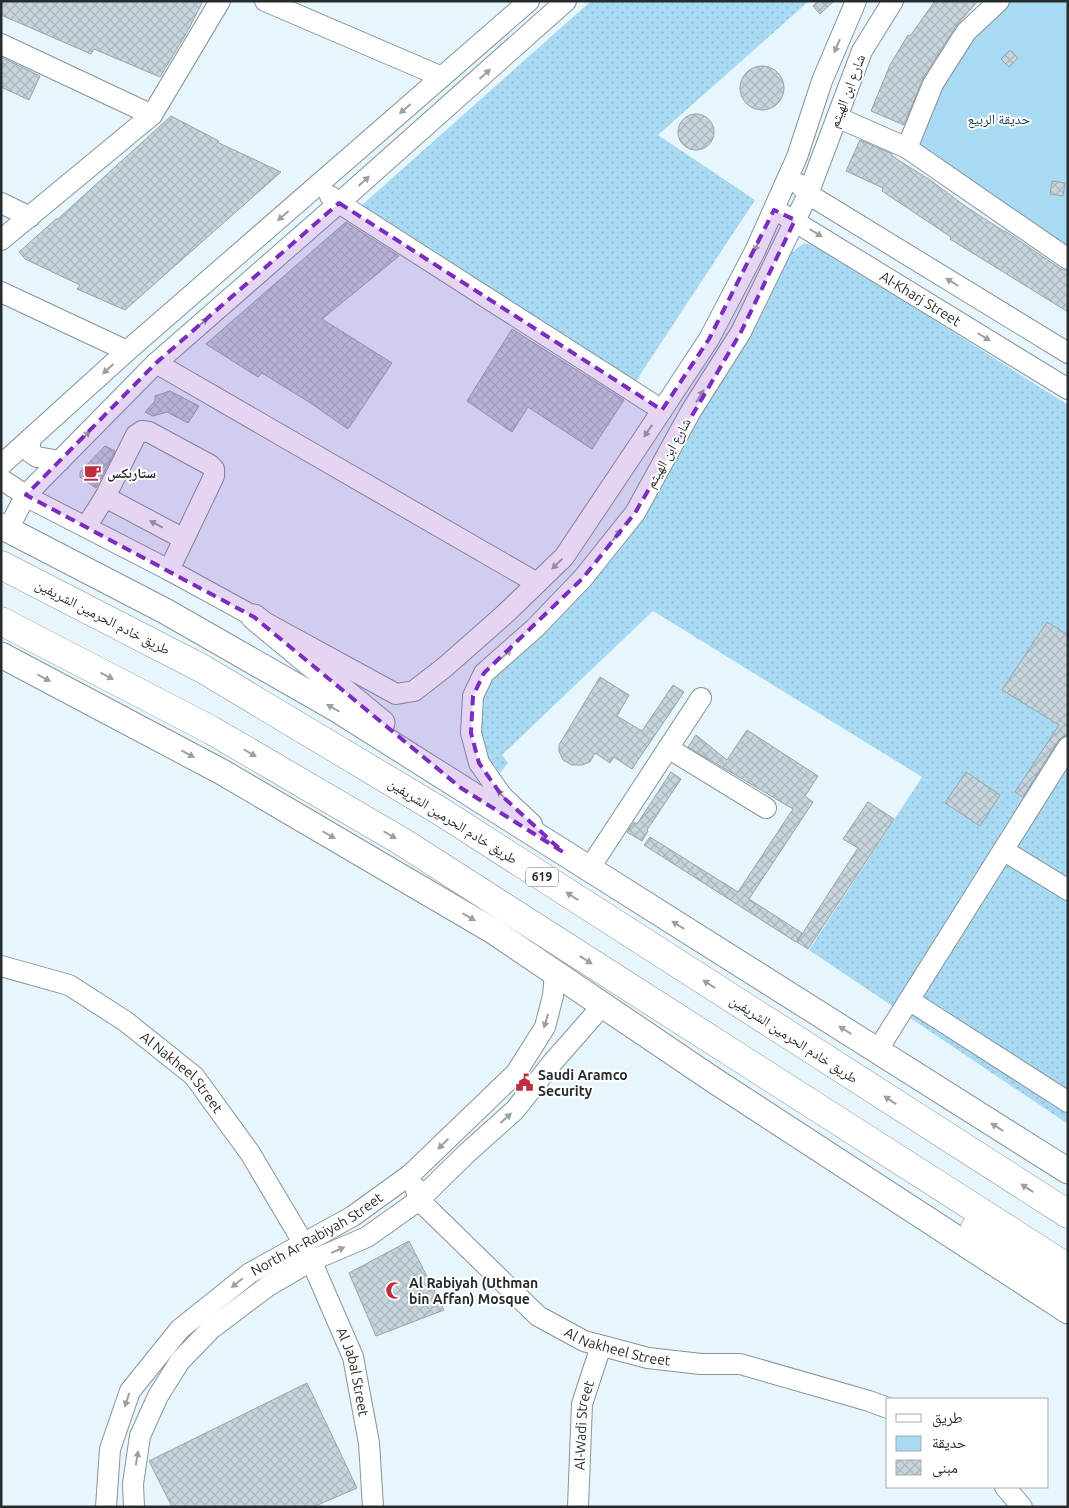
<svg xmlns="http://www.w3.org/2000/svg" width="1069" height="1508" viewBox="0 0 1069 1508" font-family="Ubuntu,'Noto Naskh Arabic',sans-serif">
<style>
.grass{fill:url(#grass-dots)}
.green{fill:#a8daf3}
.building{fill:url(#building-cross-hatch);stroke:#97a4ab}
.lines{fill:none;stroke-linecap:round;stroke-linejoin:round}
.minor-casing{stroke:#87949a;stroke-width:22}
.major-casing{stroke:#87949a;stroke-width:27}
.highway-casing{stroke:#87949a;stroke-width:29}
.minor{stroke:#fff;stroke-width:20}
.major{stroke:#fff;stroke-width:25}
.highway{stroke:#fff;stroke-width:28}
.oneway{fill:#9da0a1}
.marked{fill:#7b2cbf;fill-opacity:0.2;stroke:#7b2cbf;stroke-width:4;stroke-dasharray:10 6;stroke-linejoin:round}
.labels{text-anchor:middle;stroke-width:4;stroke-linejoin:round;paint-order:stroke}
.shield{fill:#fff;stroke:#676b6d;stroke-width:1}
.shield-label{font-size:12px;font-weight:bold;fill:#262c2e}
.street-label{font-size:14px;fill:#262c2e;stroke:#fff}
.park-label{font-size:14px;fill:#153b4c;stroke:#fff}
.poi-label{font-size:14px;font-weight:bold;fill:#262c2e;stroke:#fff;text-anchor:start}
</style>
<defs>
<pattern id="grass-dots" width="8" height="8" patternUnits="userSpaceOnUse" patternTransform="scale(1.25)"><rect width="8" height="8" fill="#a8daf3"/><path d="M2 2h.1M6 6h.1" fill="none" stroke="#90bbd1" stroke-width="1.8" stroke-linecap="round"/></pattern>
<pattern id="building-cross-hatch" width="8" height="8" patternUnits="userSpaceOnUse" patternTransform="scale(1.25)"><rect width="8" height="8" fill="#c6d4db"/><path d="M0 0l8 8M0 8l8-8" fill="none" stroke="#aab6bc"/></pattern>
</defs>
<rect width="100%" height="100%" fill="#e7f5fc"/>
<g class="grass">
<path d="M591,1H809L658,135L755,200L636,381L362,205Z"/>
<path d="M816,243L868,278L1068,405V1124L809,950L922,777L653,611L502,755L508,763L500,773L485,753L478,719L483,698L490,682L580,593L688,435L763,312L791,253L803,244Z"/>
</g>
<path class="green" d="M1007,1H1068V251L916,146L941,79L963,48Z"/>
<g class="building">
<path d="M1,1H203L186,34L160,77L94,49L91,54L1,15Z"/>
<path d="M818,1H834L820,14L813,6Z"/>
<path d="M935,1H978L956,26L923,78L904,125L871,111L890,65L908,35L910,36Z"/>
<path d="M1010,50L1018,58L1009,67L1001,59Z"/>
<path d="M1,57L40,76L29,100L1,87Z"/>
<circle cx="762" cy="88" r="22"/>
<circle cx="696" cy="132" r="18"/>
<path d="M171,116L219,141L217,142L281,172L125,310L77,289L80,285L25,259L19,252L56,219H58Z"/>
<path d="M860,140L892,154V156L930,180L965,206L1005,232V231L1061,269L1068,271V312L950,239L951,237L882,191L883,188L846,171Z"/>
<path d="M1052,181L1065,183L1063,196L1050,194Z"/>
<path d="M346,222L399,256L322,319L392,363L348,429L309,402L262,373L258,377L206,344Z"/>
<path d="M512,329L624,400L592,449L528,407L512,432L467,401Z"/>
<path d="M170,391L199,406L188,423L167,412L153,416L145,412L155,401V396Z"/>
<path d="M105,446L115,451L96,488L80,477V472Z"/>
<path d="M1047,622L1068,635V735L1062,737L1058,741L1023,797L1015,792L1059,725L1002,690Z"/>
<path d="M600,677L629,695L617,716L642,731L673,685L684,692L632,769L614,757L610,763L595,753L590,762L582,765H572L563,760L559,751V745Z"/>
<path d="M747,730L818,776L805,796L813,802L749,899L802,933L796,942L644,845L650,837L738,892L793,809L688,747L696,735L727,760Z"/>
<path d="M671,772L681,779L647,830L648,831L642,841L627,832L634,822L637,824Z"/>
<path d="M966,772L1000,795L980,826L945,803Z"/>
<path d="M868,802L894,819L808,949L797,942L858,848L843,839Z"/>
<path d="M409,1241L444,1310L376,1336L349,1273Z"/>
<path d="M307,1383L357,1488L313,1507H172L149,1461Z"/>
</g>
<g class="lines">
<defs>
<g id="minor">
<path d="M265,1L442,77"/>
<path d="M1,44L152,115"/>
<path d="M837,117L907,148L1068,259"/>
<path d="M907,148L933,84L966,32L999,1"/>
<path d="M799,184L808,194L1068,353"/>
<path d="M330,196L339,203L662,410"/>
<path d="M1,203L30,217"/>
<path id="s1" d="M784,215L1068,389"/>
<path d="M1,240L152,115L220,1"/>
<path d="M1,292L127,351"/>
<path d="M156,363L537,583"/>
<path d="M30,440V452L37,457L60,461"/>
<path d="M1,465L127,351L529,1"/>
<path d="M1,479L33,500L169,570L396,694L414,691L445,667L505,614L564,557L645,436L709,339L755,251L797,157L822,81L856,1"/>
<path d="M105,497L136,435L142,431L149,432L210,465L214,469V476L184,539"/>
<path d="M86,527L105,497L184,539L169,570"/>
<path d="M8,529L26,495L156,363L339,203L566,1"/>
<path d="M668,748L766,808"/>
<path d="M532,824L502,796L479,763L471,733L473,696L484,673L535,628L583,578L635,513L691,411L741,332L808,194L862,51L893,1"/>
<path d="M1003,850L1068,890"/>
<path d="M589,869L701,698"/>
<path id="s2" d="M1,966L69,985L125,1021L194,1076L250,1153L304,1244L353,1357L369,1443L373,1507"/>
<path d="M909,1000L1068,1102"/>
<path d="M877,1051L1068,747"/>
<path id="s3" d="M415,1187L419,1200L538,1316L584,1341L648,1358L701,1364H740L869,1401L888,1408"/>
<path d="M1005,1487L1022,1507"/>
<path id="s4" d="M106,1507L110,1449L130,1391L180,1329L250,1273L353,1216L411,1174L516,1073L545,1027L553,996L555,973"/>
<path d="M134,1507L133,1484L140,1436L158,1396L180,1361L211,1329L268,1286L311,1261L367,1237L419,1200L467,1153L515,1110L552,1063L603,1005"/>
<path id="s5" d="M578,1507L582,1404L601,1346"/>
</g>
<g id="major">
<path d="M1,526L165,611L338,710L1068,1171"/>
<path d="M254,617L382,723"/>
<path d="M1,655L222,772L493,931L715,1081L1068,1311"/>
</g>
<g id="highway">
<path d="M1,565L203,669L440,811L1068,1214"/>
<path d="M1,621L211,730L401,841L1068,1268"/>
<path d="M975,1228L1068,1296"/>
</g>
</defs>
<use href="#minor" class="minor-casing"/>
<use href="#major" class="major-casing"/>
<use href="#highway" class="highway-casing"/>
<use href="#minor" class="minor"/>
<use href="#major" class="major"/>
<use href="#highway" class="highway"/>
</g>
<defs><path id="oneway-solid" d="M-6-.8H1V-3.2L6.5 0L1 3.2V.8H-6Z" transform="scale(1.25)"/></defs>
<g class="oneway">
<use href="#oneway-solid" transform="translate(837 46) rotate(113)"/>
<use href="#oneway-solid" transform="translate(485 74) rotate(-42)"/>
<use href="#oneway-solid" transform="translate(405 109) rotate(139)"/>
<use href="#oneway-solid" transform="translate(364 181) rotate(-42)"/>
<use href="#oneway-solid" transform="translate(283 216) rotate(139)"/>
<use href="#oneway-solid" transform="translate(816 233) rotate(32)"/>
<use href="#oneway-solid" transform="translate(757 245) rotate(115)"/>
<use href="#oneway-solid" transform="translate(952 282) rotate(-148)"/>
<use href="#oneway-solid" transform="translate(202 323) rotate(-41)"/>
<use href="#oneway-solid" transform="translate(984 337) rotate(32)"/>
<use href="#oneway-solid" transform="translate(108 369) rotate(138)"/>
<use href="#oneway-solid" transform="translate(700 396) rotate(-58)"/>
<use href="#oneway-solid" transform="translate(648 431) rotate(124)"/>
<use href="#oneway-solid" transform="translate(85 436) rotate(-46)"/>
<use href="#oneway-solid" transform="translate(156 524) rotate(-152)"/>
<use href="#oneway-solid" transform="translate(617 535) rotate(-52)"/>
<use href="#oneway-solid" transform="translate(557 564) rotate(136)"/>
<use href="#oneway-solid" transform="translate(506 654) rotate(-42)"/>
<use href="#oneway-solid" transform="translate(107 676) rotate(27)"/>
<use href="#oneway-solid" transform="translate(44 678) rotate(28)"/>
<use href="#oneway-solid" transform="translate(333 708) rotate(-150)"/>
<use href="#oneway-solid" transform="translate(250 753) rotate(30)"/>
<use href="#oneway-solid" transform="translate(188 754) rotate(28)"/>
<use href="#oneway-solid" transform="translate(502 795) rotate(-131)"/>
<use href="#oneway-solid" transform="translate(329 835) rotate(30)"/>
<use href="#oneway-solid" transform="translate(390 835) rotate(30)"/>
<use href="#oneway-solid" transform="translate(572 896) rotate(-147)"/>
<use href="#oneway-solid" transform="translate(469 917) rotate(30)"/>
<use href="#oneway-solid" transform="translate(678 925) rotate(-148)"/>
<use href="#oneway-solid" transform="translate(586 960) rotate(33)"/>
<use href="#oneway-solid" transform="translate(709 984) rotate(-147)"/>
<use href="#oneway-solid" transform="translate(546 1021) rotate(107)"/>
<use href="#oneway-solid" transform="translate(845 1030) rotate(-148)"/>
<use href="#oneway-solid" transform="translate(890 1100) rotate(-147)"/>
<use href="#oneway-solid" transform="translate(506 1118) rotate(-42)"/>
<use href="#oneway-solid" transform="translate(997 1127) rotate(-148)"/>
<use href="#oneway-solid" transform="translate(443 1144) rotate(136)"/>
<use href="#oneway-solid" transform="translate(1027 1188) rotate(-147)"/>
<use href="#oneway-solid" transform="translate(338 1250) rotate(-23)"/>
<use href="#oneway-solid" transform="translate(237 1283) rotate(141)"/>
<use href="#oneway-solid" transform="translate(127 1400) rotate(108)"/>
<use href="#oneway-solid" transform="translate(137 1458) rotate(-81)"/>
</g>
<path class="marked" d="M339,203L662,410L709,339L774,210L795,220L741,332L635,513L583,578L484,673L473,696L471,733L479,763L502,796L563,852L461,788L254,617L26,495L156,363Z"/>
<defs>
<symbol id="cafe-bare" viewBox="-9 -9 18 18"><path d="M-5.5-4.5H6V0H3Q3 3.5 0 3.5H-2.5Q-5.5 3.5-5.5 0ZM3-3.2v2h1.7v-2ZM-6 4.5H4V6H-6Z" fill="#be2e3e" stroke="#fff" stroke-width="2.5" paint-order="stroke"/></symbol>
<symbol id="civic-bare" viewBox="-9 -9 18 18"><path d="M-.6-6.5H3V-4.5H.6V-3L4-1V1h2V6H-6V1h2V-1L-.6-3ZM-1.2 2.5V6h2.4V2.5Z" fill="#be2e3e" stroke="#fff" stroke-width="2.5" paint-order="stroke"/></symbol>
<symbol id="mosque-bare" viewBox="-9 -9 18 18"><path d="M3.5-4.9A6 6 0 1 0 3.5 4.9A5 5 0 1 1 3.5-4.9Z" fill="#be2e3e" stroke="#fff" stroke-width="2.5" paint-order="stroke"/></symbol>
</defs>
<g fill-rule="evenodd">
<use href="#cafe-bare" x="80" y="460" width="25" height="25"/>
<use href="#civic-bare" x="512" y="1070" width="25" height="25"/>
<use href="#mosque-bare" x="382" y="1278" width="25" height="25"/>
</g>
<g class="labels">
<rect class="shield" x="526" y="867.5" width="32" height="19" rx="4"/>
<g class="shield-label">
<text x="542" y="881">619</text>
</g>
<g class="street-label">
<text transform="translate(847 91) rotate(-69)" y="5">شارع ابن الهيثم</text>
<text dy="5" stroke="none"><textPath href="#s1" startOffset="160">Al-Kharj Street</textPath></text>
<text transform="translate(668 453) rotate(-61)" y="5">شارع ابن الهيثم</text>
<text transform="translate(103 617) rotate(27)" y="5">طريق خادم الحرمين الشريفين</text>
<text transform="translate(453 821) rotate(32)" y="5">طريق خادم الحرمين الشريفين</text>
<text transform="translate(794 1039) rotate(33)" y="5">طريق خادم الحرمين الشريفين</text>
<text dy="5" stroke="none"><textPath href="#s2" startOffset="214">Al Nakheel Street</textPath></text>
<text dy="5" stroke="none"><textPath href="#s4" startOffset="366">North Ar-Rabiyah Street</textPath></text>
<text dy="5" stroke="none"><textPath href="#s3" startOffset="266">Al Nakheel Street</textPath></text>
<text dy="5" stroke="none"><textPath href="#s2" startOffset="564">Al Jabal Street</textPath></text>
<text dy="5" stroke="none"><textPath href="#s5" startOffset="82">Al-Wadi Street</textPath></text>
</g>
<g class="park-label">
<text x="999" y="124">حديقة الربيع</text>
</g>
<g class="poi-label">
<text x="107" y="478">ستاربكس</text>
<text x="538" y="1080">Saudi Aramco<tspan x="538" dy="16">Security</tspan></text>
<text x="409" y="1288">Al Rabiyah (Uthman<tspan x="409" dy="16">bin Affan) Mosque</tspan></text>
</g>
</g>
<rect width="1069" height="1508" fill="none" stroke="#262c2e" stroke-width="5"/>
<rect x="886" y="1398" width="162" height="90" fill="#ffffff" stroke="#a8abab"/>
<rect x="896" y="1414" width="25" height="8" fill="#ffffff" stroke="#a8abab"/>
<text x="932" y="1423" font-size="15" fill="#262c2e">طريق</text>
<rect x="896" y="1436" width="25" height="15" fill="#a8daf3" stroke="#a8abab"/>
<text x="932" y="1448" font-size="15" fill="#262c2e">حديقة</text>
<rect x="896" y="1460" width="25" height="15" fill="url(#building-cross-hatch)" stroke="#a8abab"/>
<text x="932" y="1473" font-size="15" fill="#262c2e">مبنى</text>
</svg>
